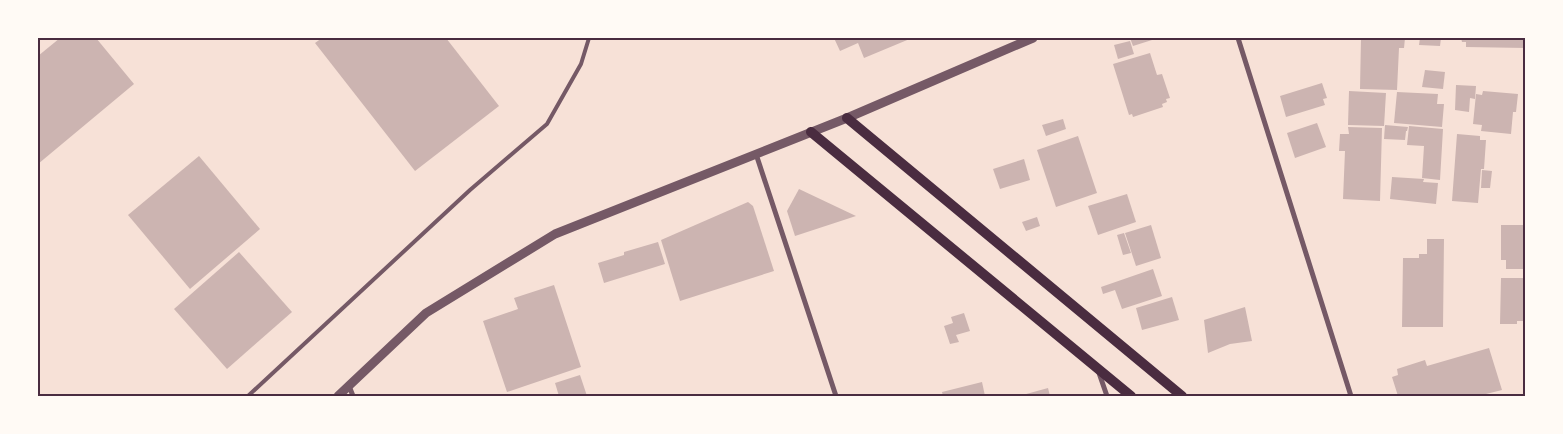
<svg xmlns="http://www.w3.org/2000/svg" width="1563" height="434" viewBox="0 0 1563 434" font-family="'Noto Serif',serif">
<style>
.building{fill:#ccb4b1}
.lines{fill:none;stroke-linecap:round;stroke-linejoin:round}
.service{stroke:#755966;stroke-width:4}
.minor{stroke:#755966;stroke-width:5}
.tertiary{stroke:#755966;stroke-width:9}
.secondary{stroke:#4a2c40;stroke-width:10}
.neatline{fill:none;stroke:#4a2c40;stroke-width:2}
</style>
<rect width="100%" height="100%" fill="#f7e1d7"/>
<g class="building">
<path d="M60,38H96L134,84L38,164V56Z"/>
<path d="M322,38H446L499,106L415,171L315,43Z"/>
<path d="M834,38H912L864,58L858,43L840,51Z"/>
<path d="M1130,38H1151L1152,40L1133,46Z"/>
<path d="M1361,38H1405L1404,48H1399L1397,90L1360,89Z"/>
<path d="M1420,38H1441L1440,46L1419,45Z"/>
<path d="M1461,38H1526V48L1466,47V42H1462Z"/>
<path d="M1130,41L1134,54L1118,59L1114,45Z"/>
<path d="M1150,53L1157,75L1162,74L1170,98L1166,99L1167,102L1162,104L1163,107L1133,117L1132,114L1129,115L1113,64Z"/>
<path d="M1425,70L1445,72L1443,89L1422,87Z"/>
<path d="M1322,83L1327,98L1323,99L1325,105L1286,117L1280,96Z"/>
<path d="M1456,85L1476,86L1475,99L1470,98L1469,112L1455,110Z"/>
<path d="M1349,91L1386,93L1384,126L1348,125Z"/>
<path d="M1483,91L1518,94L1516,112H1513L1511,134L1481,131L1482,125L1473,124L1476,94L1482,95Z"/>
<path d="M1397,92L1438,94L1437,104H1444L1442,127L1394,123Z"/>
<path d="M1063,119L1066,129L1046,136L1042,125Z"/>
<path d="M1317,123L1326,147L1295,158L1287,133Z"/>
<path d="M1385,125L1408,127L1407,131H1406L1405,140L1384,139Z"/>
<path d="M1409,126L1443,129L1440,180L1422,178L1424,146L1407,145Z"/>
<path d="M1348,127L1382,128L1380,201L1343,199L1345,151H1339L1340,134H1349Z"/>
<path d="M1457,134L1480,136V140H1486L1484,169H1481L1478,203L1452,201Z"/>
<path d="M1078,136L1097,193L1056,207L1037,150Z"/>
<path d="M199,156L260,229L190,289L128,215Z"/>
<path d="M1024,159L1030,180L1000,189L993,169Z"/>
<path d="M1482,170L1492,171L1490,188H1481Z"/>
<path d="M1392,177L1424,179L1423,182L1438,183L1436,204L1390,199Z"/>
<path d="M799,189L856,216L795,236L787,211Z"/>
<path d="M1127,194L1136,222L1098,235L1088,206Z"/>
<path d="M748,202L753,206L774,271L680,301L661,240Z"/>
<path d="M1037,217L1040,226L1026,231L1022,222Z"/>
<path d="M1151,225L1161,258L1136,266L1125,233Z"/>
<path d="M1501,225H1526V269H1506V260H1501Z"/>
<path d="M1124,233L1131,253L1123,255L1117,235Z"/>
<path d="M1427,239H1444L1443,327H1402L1403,258H1419V254H1427Z"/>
<path d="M658,242L665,264L604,283L598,263L624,255V252Z"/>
<path d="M239,252L292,312L227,369L174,309Z"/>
<path d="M1153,269L1162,296L1122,309L1115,290L1103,294L1101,287Z"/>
<path d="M1501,278H1526V321H1517V324H1500Z"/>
<path d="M554,285L581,367L507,392L483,321L518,309L514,298Z"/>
<path d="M1172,297L1179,320L1142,330L1136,308Z"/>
<path d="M1245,307L1252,341L1230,344L1208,353L1204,320Z"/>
<path d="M964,313L970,331L956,335L959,342L950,344L944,326L953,323L951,317Z"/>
<path d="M1489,348L1502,390L1478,396H1398L1392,377L1398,375L1397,369L1425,360L1427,366Z"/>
<path d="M580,375L587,396H559L555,383Z"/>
<path d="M982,382L985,396H943L942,392Z"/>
<path d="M1048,388L1050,396H1019Z"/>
</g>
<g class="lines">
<path class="service" d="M248,396L470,190L547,124L581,64L589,38"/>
<g class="minor">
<path d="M1238,38L1351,396"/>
<path d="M756,154L836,396"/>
<path d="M1099,373L1107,396"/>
<path d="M349,386L353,396"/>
</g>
<path class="tertiary" d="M338,396L426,313L555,234L847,118L1033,38"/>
<g class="secondary">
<path d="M847,118L1182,396"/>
<path d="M811,132L1131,396"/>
</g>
</g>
<rect width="1563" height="434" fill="none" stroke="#fffaf5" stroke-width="78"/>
<rect x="39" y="39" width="1485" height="356" class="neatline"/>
</svg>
